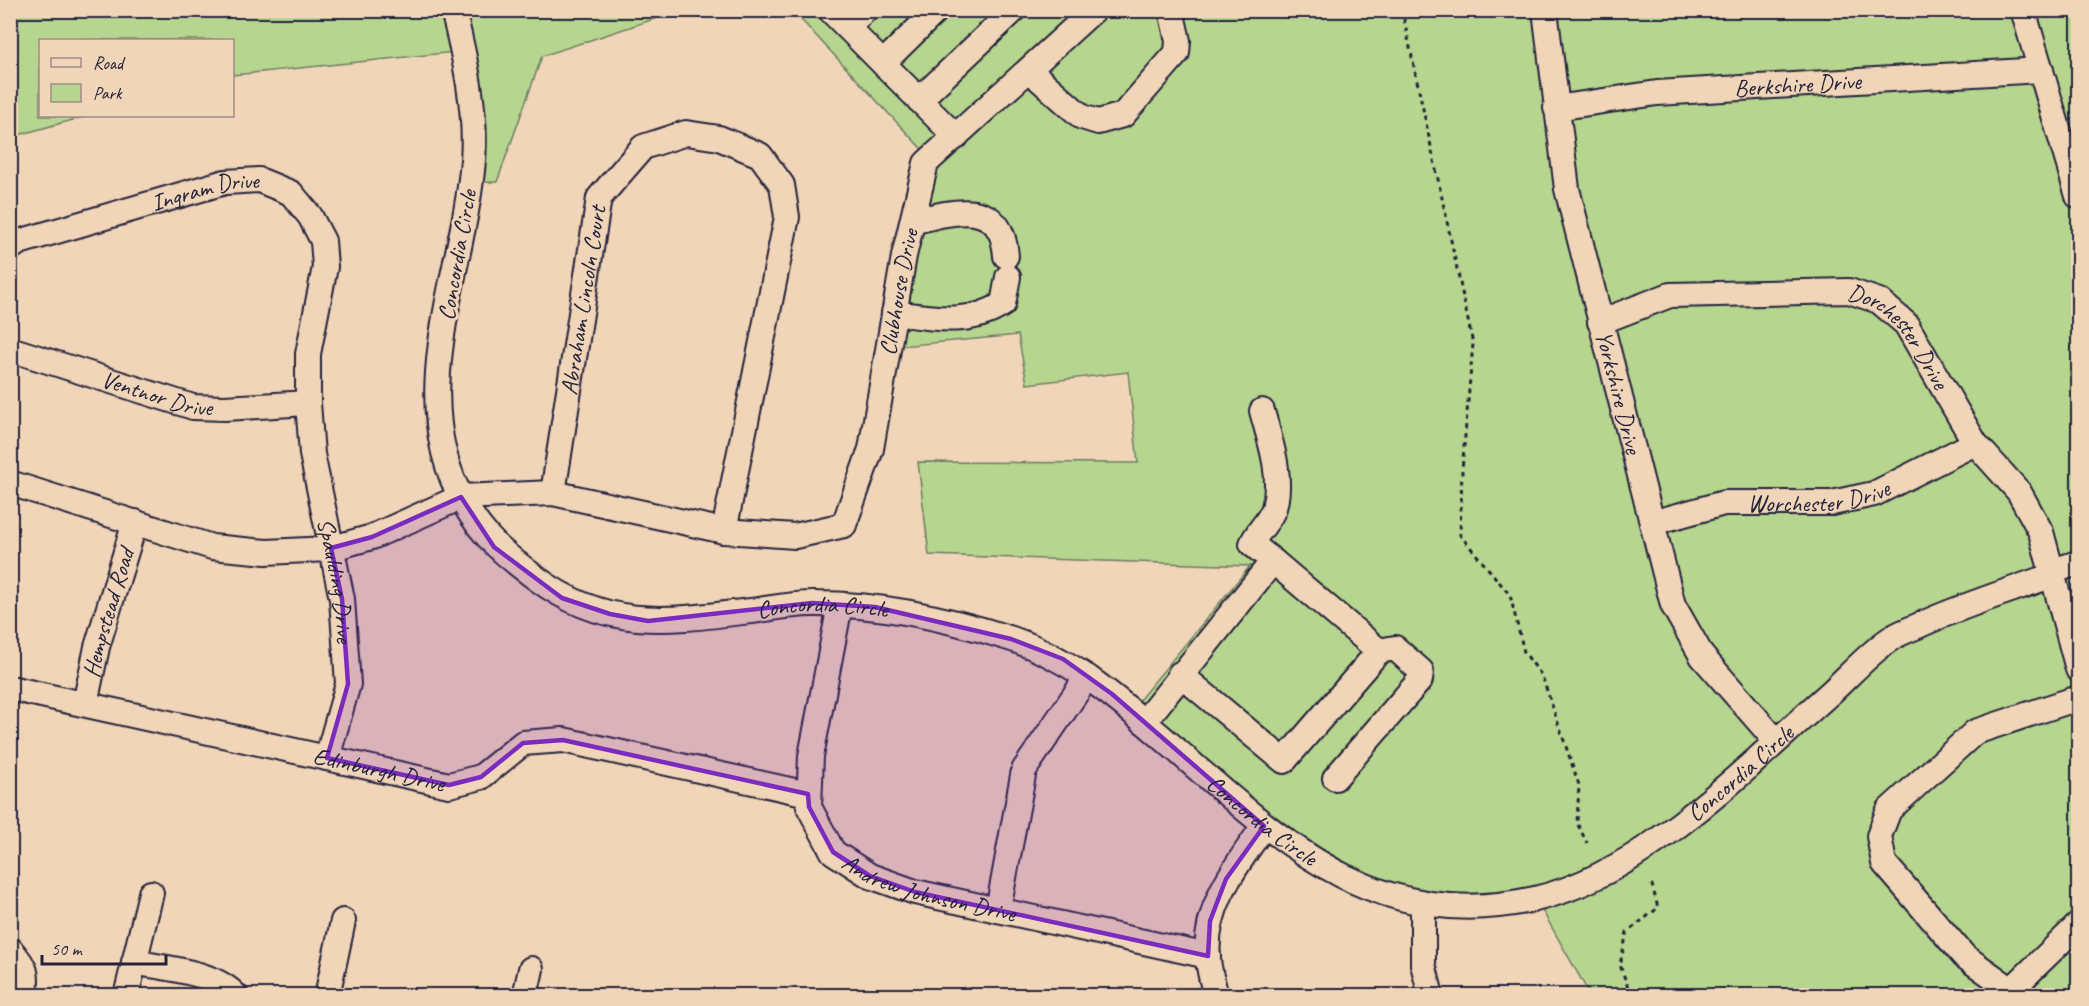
<svg xmlns="http://www.w3.org/2000/svg" width="2089" height="1006" viewBox="0 0 2089 1006" font-family="Caveat,sans-serif">
<style>
.green{fill:#b6d58e;stroke:#6c7c64;stroke-width:1.5}
.lines{fill:none;stroke-linecap:round;stroke-linejoin:round}
.minor-casing{stroke:#22223b;stroke-width:28}
.path{stroke:#22223b;stroke-width:3;stroke-dasharray:4.5 4.5;stroke-linecap:butt}
.minor{stroke:#f1d5b8;stroke-width:24}
.marked{fill:#7b2cbf;fill-opacity:0.2;stroke:#7b2cbf;stroke-width:4.5;stroke-linejoin:round}
.labels{text-anchor:middle;stroke-width:6;stroke-linejoin:round;paint-order:stroke}
.street-label{font-size:24px;fill:#22223b;stroke:#f1d5b8}
</style>
<rect width="100%" height="100%" fill="#f1d5b8"/>
<filter id="ink" filterUnits="userSpaceOnUse"><feTurbulence type="fractalNoise" baseFrequency=".0167" numOctaves="2"/><feDisplacementMap in="SourceGraphic" scale="12" xChannelSelector="R" yChannelSelector="G"/><feConvolveMatrix kernelMatrix="1 2 1 2 8 2 1 2 1" color-interpolation-filters="sRGB"/></filter>
<g filter="url(#ink)">
<g class="green">
<path d="M11,11H678L542,56L497,182H476L464,51L233,75L232,40H40V116H87L11,137Z"/>
<path d="M793,11H2078V995H1590L1538,903L1383,898L1130,711L1250,566L929,555L918,462L1138,463L1128,372L1027,384L1018,335L890,347L932,160Z"/>
</g>
<g class="lines">
<defs>
<g id="minor">
<path id="s1" d="M453,10C465,57 477,113 473,160C464,273 403,396 464,503C483,537 505,555 536,578C609,633 674,620 759,610C778,607 798,603 817,604C881,604 950,619 1012,639C1069,658 1112,694 1157,733C1272,832 1368,936 1535,899C1645,874 1746,767 1829,694C1849,676 1868,654 1890,639C1899,633 1911,629 1922,624C1964,605 2009,591 2053,575"/>
<path d="M830,10L956,137"/>
<path id="s2" d="M1545,10L1567,189L1673,605L1702,656L1776,741"/>
<path d="M2023,10L2078,196"/>
<path d="M847,27L865,10"/>
<path d="M883,63L937,10"/>
<path d="M1029,70L1082,117L1098,122L1123,115L1177,53L1178,41L1171,10"/>
<path d="M919,100L1014,10"/>
<path id="s3" d="M1556,108L1657,93L2041,70"/>
<path d="M912,222C953,211 1002,197 1006,256"/>
<path id="s4" d="M10,248L19,242L225,182L259,180L291,193L310,216L323,241L325,267L308,354V403L312,454L342,599L348,684L327,758"/>
<path d="M894,313C932,318 970,326 1003,304L1008,277"/>
<path id="s5" d="M1600,322L1670,295L1849,291L1879,301L1906,324L1975,443L2019,492L2041,532L2078,669"/>
<path id="s6" d="M10,349L193,407L225,408L308,403"/>
<path d="M1262,411C1270,441 1283,476 1274,508C1270,521 1257,531 1252,544L1273,561"/>
<path id="s7" d="M10,483L212,547L266,552L329,549L372,537L461,497L553,493L724,531L795,536L844,525L871,449L904,256L926,163L1094,10"/>
<path id="s8" d="M553,493L599,198L643,147L686,133L719,138L760,155L782,185L787,217L724,531"/>
<path id="s9" d="M1652,523L1724,503H1832L1874,494L1975,443"/>
<path d="M2052,571L2078,563"/>
<path id="s10" d="M840,605L811,756L809,807L833,852L870,876L915,892L1208,956"/>
<path id="s11" d="M10,688L449,785L481,777L523,743L563,740L808,794"/>
<path id="s12" d="M85,704L97,647L135,522"/>
<path d="M1144,722L1273,561L1379,651L1284,761L1180,674"/>
<path d="M1335,778L1420,680L1421,671L1395,648L1379,651"/>
<path d="M1423,904V964L1431,996"/>
<path d="M998,910L1024,770L1087,677"/>
<path d="M10,949C26,967 28,972 25,996"/>
<path d="M134,962C167,969 213,971 236,996"/>
<path d="M2012,989L2078,925"/>
<path d="M126,996L151,893"/>
<path d="M327,996L343,921"/>
<path d="M525,996L531,969"/>
<path d="M1216,996C1213,984 1209,971 1208,959C1203,907 1236,866 1264,826"/>
<path d="M2026,996L2006,986L1964,956L1884,863L1879,836L1889,810L1975,732L2078,698"/>
</g>
</defs>
<use href="#minor" class="minor-casing"/>
<g class="path">
<path d="M1402,10L1473,344L1462,470L1460,535L1510,595L1524,652L1542,676L1579,785L1577,823L1587,843"/>
<path d="M1631,996L1620,965L1627,932L1658,908L1652,885L1647,883"/>
</g>
<use href="#minor" class="minor"/>
</g>
</g>
<path class="marked" d="M461,497L494,547L562,598L610,614L648,621L812,603L875,607L1011,639L1063,659L1112,694L1264,826L1226,879L1210,921L1208,956L915,892L870,876L833,852L809,807L808,794L563,740L523,743L481,777L449,785L327,758L348,684L342,599L331,548L372,537Z"/>
<g class="labels">
<g class="street-label">
<text dy="8" stroke="none"><textPath href="#s3" startOffset="243">Berkshire Drive</textPath></text>
<text dy="8" stroke="none"><textPath href="#s4" startOffset="204">Ingram Drive</textPath></text>
<text transform="translate(457 255) rotate(-80)" y="8">Concordia Circle</text>
<text dy="8" stroke="none"><textPath href="#s7" startOffset="1100">Clubhouse Drive</textPath></text>
<text dy="8" stroke="none"><textPath href="#s8" startOffset="195">Abraham Lincoln Court</textPath></text>
<text dy="8" stroke="none"><textPath href="#s5" startOffset="324">Dorchester Drive</textPath></text>
<text dy="8" stroke="none"><textPath href="#s6" startOffset="154">Ventnor Drive</textPath></text>
<text dy="8" stroke="none"><textPath href="#s2" startOffset="390">Yorkshire Drive</textPath></text>
<text dy="8" stroke="none"><textPath href="#s9" startOffset="170">Worchester Drive</textPath></text>
<text dy="8" stroke="none"><textPath href="#s4" startOffset="696">Spaulding Drive</textPath></text>
<text dy="8" stroke="none"><textPath href="#s1" startOffset="904">Concordia Circle</textPath></text>
<text dy="8" stroke="none"><textPath href="#s12" startOffset="94">Hempstead Road</textPath></text>
<text dy="8" stroke="none"><textPath href="#s11" startOffset="378">Edinburgh Drive</textPath></text>
<text dy="8" stroke="none"><textPath href="#s1" startOffset="1947">Concordia Circle</textPath></text>
<text dy="8" stroke="none"><textPath href="#s1" startOffset="1408">Concordia Circle</textPath></text>
<text dy="8" stroke="none"><textPath href="#s10" startOffset="360">Andrew Johnson Drive</textPath></text>
</g>
</g>
<rect width="2089" height="1006" fill="none" stroke="#f1d5b8" stroke-width="36"/>
<rect x="18" y="18" width="2053" height="970" fill="none" stroke="#22223b" stroke-width="2" filter="url(#ink)"/>
<rect x="39" y="39" width="195" height="78" fill="#f1d5b8" stroke="#9e8d86" stroke-width="1.5"/>
<rect x="51" y="58" width="30" height="9" fill="#f1d5b8" stroke="#9e8d86" stroke-width="1.5"/>
<text x="93" y="69" font-size="18" fill="#22223b">Road</text>
<rect x="51" y="84" width="30" height="18" fill="#b6d58e" stroke="#9e8d86" stroke-width="1.5"/>
<text x="93" y="99" font-size="18" fill="#22223b">Park</text>
<path d="M42 955v9h124v-9" fill="none" stroke="#22223b" stroke-width="3"/>
<text x="51" y="955" font-size="18" fill="#22223b" stroke="#f1d5b8" stroke-width="4.5" paint-order="stroke">50 m</text>
</svg>
